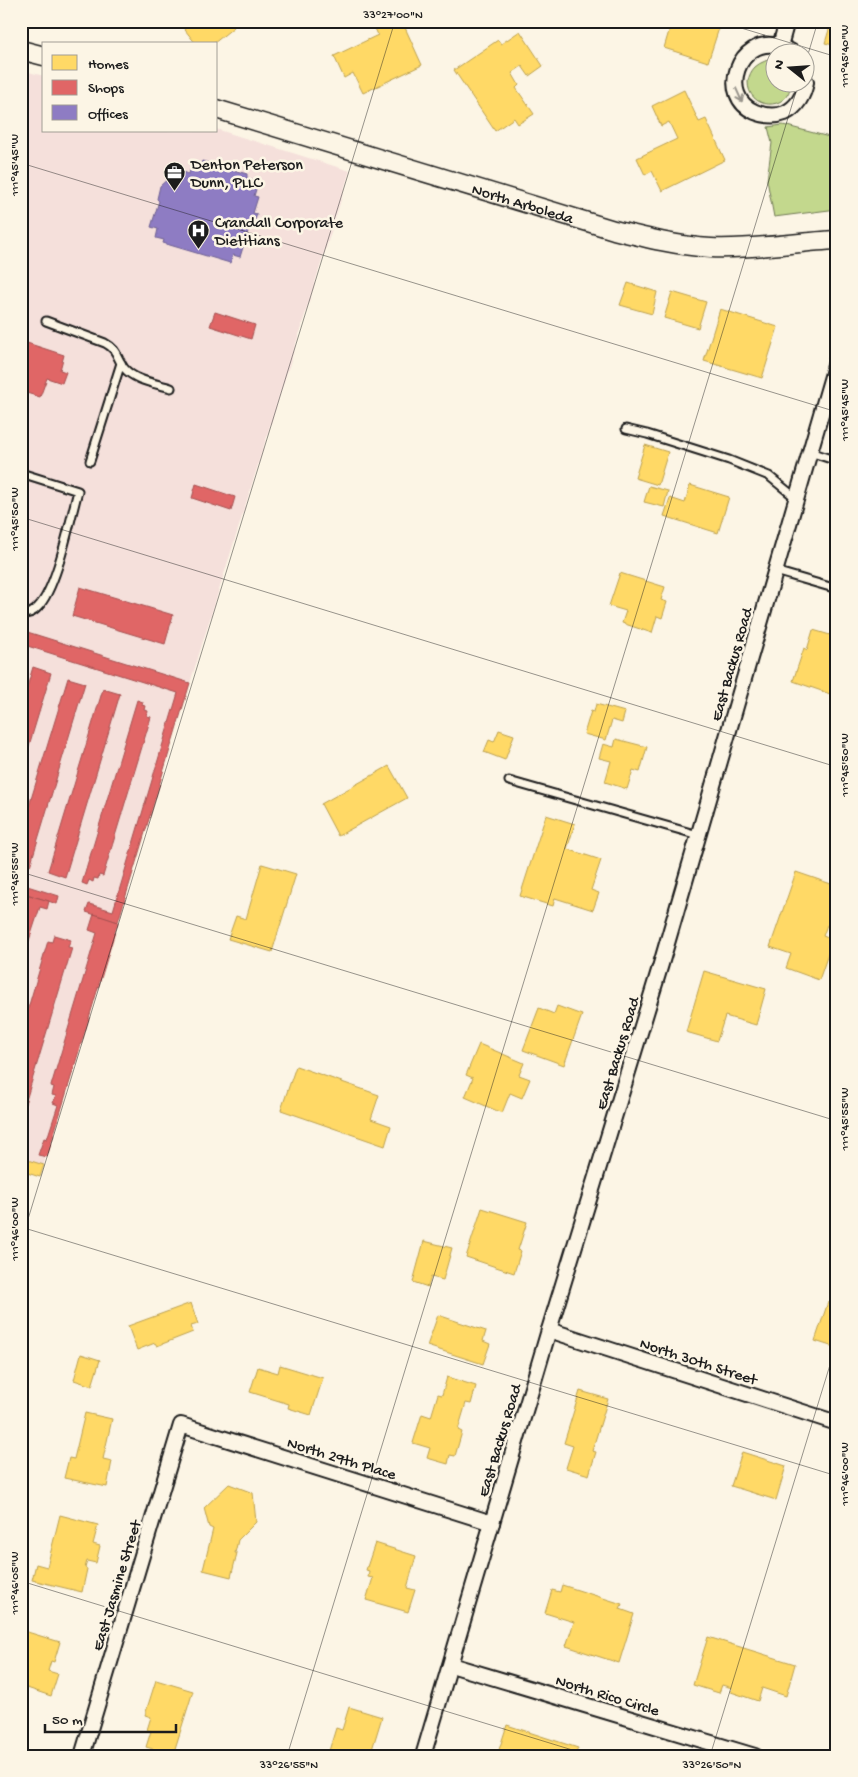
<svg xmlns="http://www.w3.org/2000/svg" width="858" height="1777" viewBox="0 0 858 1777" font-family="'Gochi Hand',sans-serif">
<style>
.built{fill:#f5e0db}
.green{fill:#c3d88d;stroke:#707a54}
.homes{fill:#ffd966;stroke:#bba050}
.shops{fill:#e06666;stroke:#a55050}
.offices{fill:#8e7cc3;stroke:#6c5f91}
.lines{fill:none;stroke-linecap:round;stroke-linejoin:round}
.service-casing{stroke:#1c1c1c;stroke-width:11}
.minor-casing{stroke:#1c1c1c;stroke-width:18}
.tertiary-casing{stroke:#1c1c1c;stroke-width:21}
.service{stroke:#fcf5e5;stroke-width:7}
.minor{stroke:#fcf5e5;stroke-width:14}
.tertiary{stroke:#fcf5e5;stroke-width:18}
.oneway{stroke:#97938b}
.ticks{fill:none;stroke:#1c1c1c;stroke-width:1;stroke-opacity:0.45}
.labels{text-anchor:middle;stroke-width:5;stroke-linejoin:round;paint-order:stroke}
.poi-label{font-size:16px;fill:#1c1c1c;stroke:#fcf5e5;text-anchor:start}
.street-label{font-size:16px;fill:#1c1c1c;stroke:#fcf5e5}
.neatline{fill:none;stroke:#1c1c1c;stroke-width:2}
.ticks-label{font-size:12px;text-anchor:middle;fill:#1c1c1c}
</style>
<rect width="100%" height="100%" fill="#fcf5e5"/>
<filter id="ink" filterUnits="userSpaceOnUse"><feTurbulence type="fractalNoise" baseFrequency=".02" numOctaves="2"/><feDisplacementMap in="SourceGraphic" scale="10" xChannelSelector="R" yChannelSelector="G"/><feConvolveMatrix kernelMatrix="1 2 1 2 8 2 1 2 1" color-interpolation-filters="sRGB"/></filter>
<g filter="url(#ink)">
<path class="built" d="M21,70L44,76V131H216V129L350,171L190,683L40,1177L21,1171Z"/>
<g class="green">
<path d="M775,57L776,82L791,83C789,113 747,110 748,81C749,76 751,71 755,67C760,62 769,60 775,57Z"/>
<path d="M783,125L837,139V209L774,217L767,180L772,143L768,127Z"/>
</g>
<g class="homes">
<path d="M178,21H229L234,27L213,44H196Z"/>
<path d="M361,21H402L422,65L363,93L353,73L344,78L334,56L378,35L373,24L364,28Z"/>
<path d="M672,21H739L737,27L721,22L708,62L664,48Z"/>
<path d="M831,23L837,25V46L825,43Z"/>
<path d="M520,31L543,66L529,76L522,66L512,73L519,85L516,88L534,114L518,124L514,118L495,131L454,70L498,40L501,44Z"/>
<path d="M684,90L699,122L706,119L725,160L662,191L652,171L645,175L637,158L677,139L669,122L661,126L652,106Z"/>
<path d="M628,283L657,292L652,314L620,305Z"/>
<path d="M672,292L706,302L698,328L664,318Z"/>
<path d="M720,309L778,327L762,378L704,361Z"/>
<path d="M645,445L668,452L658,485L635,478Z"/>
<path d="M690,485L729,497L718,533L664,516L670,498L685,503Z"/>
<path d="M649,486L668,491L664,507L644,502Z"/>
<path d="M620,573L665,587L661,600L667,602L662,618L657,616L652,633L622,623L626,611L609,606Z"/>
<path d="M813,630L837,637V688L835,687L833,695L793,681L804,648L807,650Z"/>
<path d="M596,704L625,712L622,723L612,720L606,740L584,734L591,711L594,712Z"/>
<path d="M499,730L514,735L505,760L484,752L489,740L494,742Z"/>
<path d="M616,739L647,747L640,772L633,770L627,789L605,782L611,761L599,758L603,744L614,747Z"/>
<path d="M389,766L407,798L338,836L321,804Z"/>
<path d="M546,815L575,824L567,849L601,860L591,890L599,893L593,910L555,898L553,906L520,896Z"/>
<path d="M262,864L296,874L272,952L228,939L236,916L246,919Z"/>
<path d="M796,872L837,886V928L827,925L823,936L833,940L819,980L786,968L791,954L770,947Z"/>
<path d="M704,971L766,989L756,1025L725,1016L717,1041L686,1032Z"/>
<path d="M557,1006L582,1015L564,1065L523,1050L539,1008L554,1014Z"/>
<path d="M479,1044L524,1063L519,1075L530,1079L522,1098L510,1093L502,1113L465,1097L473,1078L466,1075Z"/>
<path d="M296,1066L379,1095L371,1119L391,1126L385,1146L281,1110Z"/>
<path d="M21,1158L44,1165L40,1177L21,1171Z"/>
<path d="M482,1208L527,1222L518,1250L521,1251L514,1273L466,1257Z"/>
<path d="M424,1241L452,1248L443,1280L431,1277L428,1287L413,1282Z"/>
<path d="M828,1302L837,1305V1348L815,1341Z"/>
<path d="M191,1303L198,1324L191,1326L193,1332L157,1346L155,1343L137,1350L128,1326Z"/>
<path d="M438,1315L486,1331L483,1341L490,1344L483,1364L427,1346Z"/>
<path d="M81,1354L100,1360L92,1386L74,1380Z"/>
<path d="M280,1365L323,1378L311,1415L288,1408L289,1404L250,1392L258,1367L278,1373Z"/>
<path d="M447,1377L476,1386L471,1404L466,1403L458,1430L462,1432L455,1456L450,1455L448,1464L427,1458L430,1448L413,1443L422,1414L431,1417L438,1394L442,1395Z"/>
<path d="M580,1391L608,1399L592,1451L596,1452L589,1475L566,1468L573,1446L564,1443Z"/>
<path d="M85,1413L112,1419L103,1459L112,1461L107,1487L64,1478L69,1458L74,1459Z"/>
<path d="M742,1452L786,1466L776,1500L731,1486Z"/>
<path d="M229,1484L253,1493L256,1522L238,1540L235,1553H237L231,1577L203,1570L213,1529L209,1527L204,1508Z"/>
<path d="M60,1515L98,1525L93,1544L100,1546L96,1563L87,1561L85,1568L87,1569L82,1592L32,1580L36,1564L47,1567Z"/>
<path d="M375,1543L416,1556L407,1588L415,1590L408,1612L366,1600L373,1578L368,1577L369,1571L366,1570Z"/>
<path d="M562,1585L622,1604L620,1609L634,1614L619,1663L566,1646L574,1622L545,1613L552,1590L560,1592Z"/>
<path d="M21,1630L60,1642L54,1662L51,1661L48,1671L58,1674L51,1696L21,1686Z"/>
<path d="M708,1637L795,1664L786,1696L762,1688L758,1701L731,1692L732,1688L722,1685L719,1693L693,1685Z"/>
<path d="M156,1680L193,1691L173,1755L146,1747L151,1731L147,1730L151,1717L145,1715Z"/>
<path d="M349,1707L382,1717L370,1756H318L320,1752L328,1754L336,1728L342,1730Z"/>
<path d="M507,1725L578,1748L575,1756H497Z"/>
</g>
<g class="shops">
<path d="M215,312L255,325L251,339L210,326Z"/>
<path d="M24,342L64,355L60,370L66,372L62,383L47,378L40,397L23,392L21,398V349Z"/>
<path d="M196,484L235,497L231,511L192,498Z"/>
<path d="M80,587L173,615L165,644L72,616Z"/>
<path d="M21,630L190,683L118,922L86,912L89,904L113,911L178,693L21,644Z"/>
<path d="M33,667L51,673L21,772V707Z"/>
<path d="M68,678L85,683L30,866L21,863V832Z"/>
<path d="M103,689L120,694L65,877L48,871Z"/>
<path d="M137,700L143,702L142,705L145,706L144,710L148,711L147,716L151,717L103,876L99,875L98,879L94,878L93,882L89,880L87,885L82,883Z"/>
<path d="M21,884L59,896L57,904L21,892Z"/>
<path d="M25,894L49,901L47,909L40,907L21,965V907Z"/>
<path d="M94,914L118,922L47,1157L38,1155L44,1138L47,1139L58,1105L53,1103L56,1096L52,1095L54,1087L51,1086L97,933L89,930Z"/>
<path d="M54,935L71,940L68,947L72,948L21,1117V1032L48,941L52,942Z"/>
</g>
<path class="offices" d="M193,161L201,164L202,161L247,174V178L255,180L254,185L257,186L254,196L258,197L253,213L257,214L252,229L249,228L240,257L233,255L230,263L163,243L164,240L156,238L158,229L151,227L159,201L157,199L160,186L170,177L183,172L189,174Z"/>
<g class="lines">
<defs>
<g id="service">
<path d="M46,321L105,343C118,350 116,357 124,368C135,381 155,383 171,388"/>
<path d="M626,429L647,434L729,460L769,476L796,498"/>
<path d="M810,452L837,461"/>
<path d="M90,461L121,363"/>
<path d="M21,473L78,491C70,520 57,588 38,607C33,613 28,614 21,614"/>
<path d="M775,571L837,589"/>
<path d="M509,781L698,835"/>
</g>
<g id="minor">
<path d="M780,46L787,21"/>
<path d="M792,52C788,50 783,47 778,46C739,36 717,96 755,112C765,116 775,117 785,113C797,107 804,95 806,82"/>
<path d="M549,1330L837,1423"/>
<path d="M451,1665L755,1756"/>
<path d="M82,1756L181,1425L492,1523"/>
<path d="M423,1756L549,1330L661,964L837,359"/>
</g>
<g id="tertiary">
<path d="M21,50L44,56"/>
<path id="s1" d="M216,109L614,230C646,238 678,246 711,248C753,250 795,242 837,240"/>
</g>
</defs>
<use href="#service" class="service-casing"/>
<use href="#minor" class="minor-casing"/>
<use href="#tertiary" class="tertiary-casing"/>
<use href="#service" class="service"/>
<use href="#minor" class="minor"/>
<use href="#tertiary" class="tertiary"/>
</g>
<defs><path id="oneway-shaft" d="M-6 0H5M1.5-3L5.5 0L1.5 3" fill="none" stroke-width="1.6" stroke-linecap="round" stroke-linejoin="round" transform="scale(1.25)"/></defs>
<use class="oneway" href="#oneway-shaft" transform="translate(739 95) rotate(66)"/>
</g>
<path class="ticks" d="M718,21L837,57M806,61L818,21M21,163L837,412M21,517L837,767M21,872L837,1121M21,1227L837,1476M21,1242L395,21M21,1581L592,1756M287,1756L799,82M710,1756L837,1342"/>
<defs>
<symbol id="office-pin" viewBox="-11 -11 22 30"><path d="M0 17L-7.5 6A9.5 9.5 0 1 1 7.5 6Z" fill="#1c1c1c" stroke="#fcf5e5"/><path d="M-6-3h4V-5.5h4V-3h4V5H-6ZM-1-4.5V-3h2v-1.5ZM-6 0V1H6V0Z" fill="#fff"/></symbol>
<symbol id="hospital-pin" viewBox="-11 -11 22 30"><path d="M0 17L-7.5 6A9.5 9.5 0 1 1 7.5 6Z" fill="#1c1c1c" stroke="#fcf5e5"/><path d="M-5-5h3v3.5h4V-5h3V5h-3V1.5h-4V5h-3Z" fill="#fff"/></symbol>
</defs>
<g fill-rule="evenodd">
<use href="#office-pin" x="162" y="160" width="25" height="34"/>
<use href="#hospital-pin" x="186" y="218" width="25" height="34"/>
</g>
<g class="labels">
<g class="poi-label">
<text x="191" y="169">Denton Peterson<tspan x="191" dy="18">Dunn, PLLC</tspan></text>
<text x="215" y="227">Crandall Corporate<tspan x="215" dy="18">Dietitians</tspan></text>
</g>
<g class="street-label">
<text dy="6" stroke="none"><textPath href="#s1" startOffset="321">North Arboleda</textPath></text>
<text transform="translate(730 664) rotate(-74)" y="6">East Backus Road</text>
<text transform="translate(616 1053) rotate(-73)" y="6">East Backus Road</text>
<text transform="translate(699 1360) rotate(18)" y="6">North 30th Street</text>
<text transform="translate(498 1440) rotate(-73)" y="6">East Backus Road</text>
<text transform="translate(342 1457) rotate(17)" y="6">North 29th Place</text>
<text transform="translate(115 1585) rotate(-73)" y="6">East Jasmine Street</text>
<text transform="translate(608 1694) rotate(17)" y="6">North Rico Circle</text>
</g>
</g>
<rect width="858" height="1777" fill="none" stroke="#fcf5e5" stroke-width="55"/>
<rect x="42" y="42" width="175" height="90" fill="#fcf5e5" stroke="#a29e95"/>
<rect x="52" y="55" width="25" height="15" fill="#ffd966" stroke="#a29e95"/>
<text x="88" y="68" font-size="15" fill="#1c1c1c">Homes</text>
<rect x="52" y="80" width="25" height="15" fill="#e06666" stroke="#a29e95"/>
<text x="88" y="92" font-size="15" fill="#1c1c1c">Shops</text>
<rect x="52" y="105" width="25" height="15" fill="#8e7cc3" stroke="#a29e95"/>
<text x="88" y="118" font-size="15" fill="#1c1c1c">Offices</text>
<g transform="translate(790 68) rotate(287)"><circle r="24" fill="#fcf5e5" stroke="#a29e95"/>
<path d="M0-4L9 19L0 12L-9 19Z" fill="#1c1c1c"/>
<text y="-8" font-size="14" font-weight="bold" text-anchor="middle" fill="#1c1c1c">N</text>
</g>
<path d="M45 1724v8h131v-8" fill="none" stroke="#1c1c1c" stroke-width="2.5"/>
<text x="52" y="1724" font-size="15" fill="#1c1c1c" stroke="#fcf5e5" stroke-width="4" paint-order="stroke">50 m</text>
<rect x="28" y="28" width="802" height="1722" class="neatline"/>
<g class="ticks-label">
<text x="393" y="18">33°27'00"N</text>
<text transform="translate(844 56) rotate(-90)" y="4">111°45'40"W</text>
<text transform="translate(14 165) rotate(-90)" y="4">111°45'45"W</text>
<text transform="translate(844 410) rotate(-90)" y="4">111°45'45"W</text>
<text transform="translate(14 519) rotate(-90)" y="4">111°45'50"W</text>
<text transform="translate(844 765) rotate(-90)" y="4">111°45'50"W</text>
<text transform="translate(14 874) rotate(-90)" y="4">111°45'55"W</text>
<text transform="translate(844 1119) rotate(-90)" y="4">111°45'55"W</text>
<text transform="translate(14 1229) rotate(-90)" y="4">111°46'00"W</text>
<text transform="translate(844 1474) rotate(-90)" y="4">111°46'00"W</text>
<text transform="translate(14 1583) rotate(-90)" y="4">111°46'05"W</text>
<text x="289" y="1768">33°26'55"N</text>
<text x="712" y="1768">33°26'50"N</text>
</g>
</svg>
